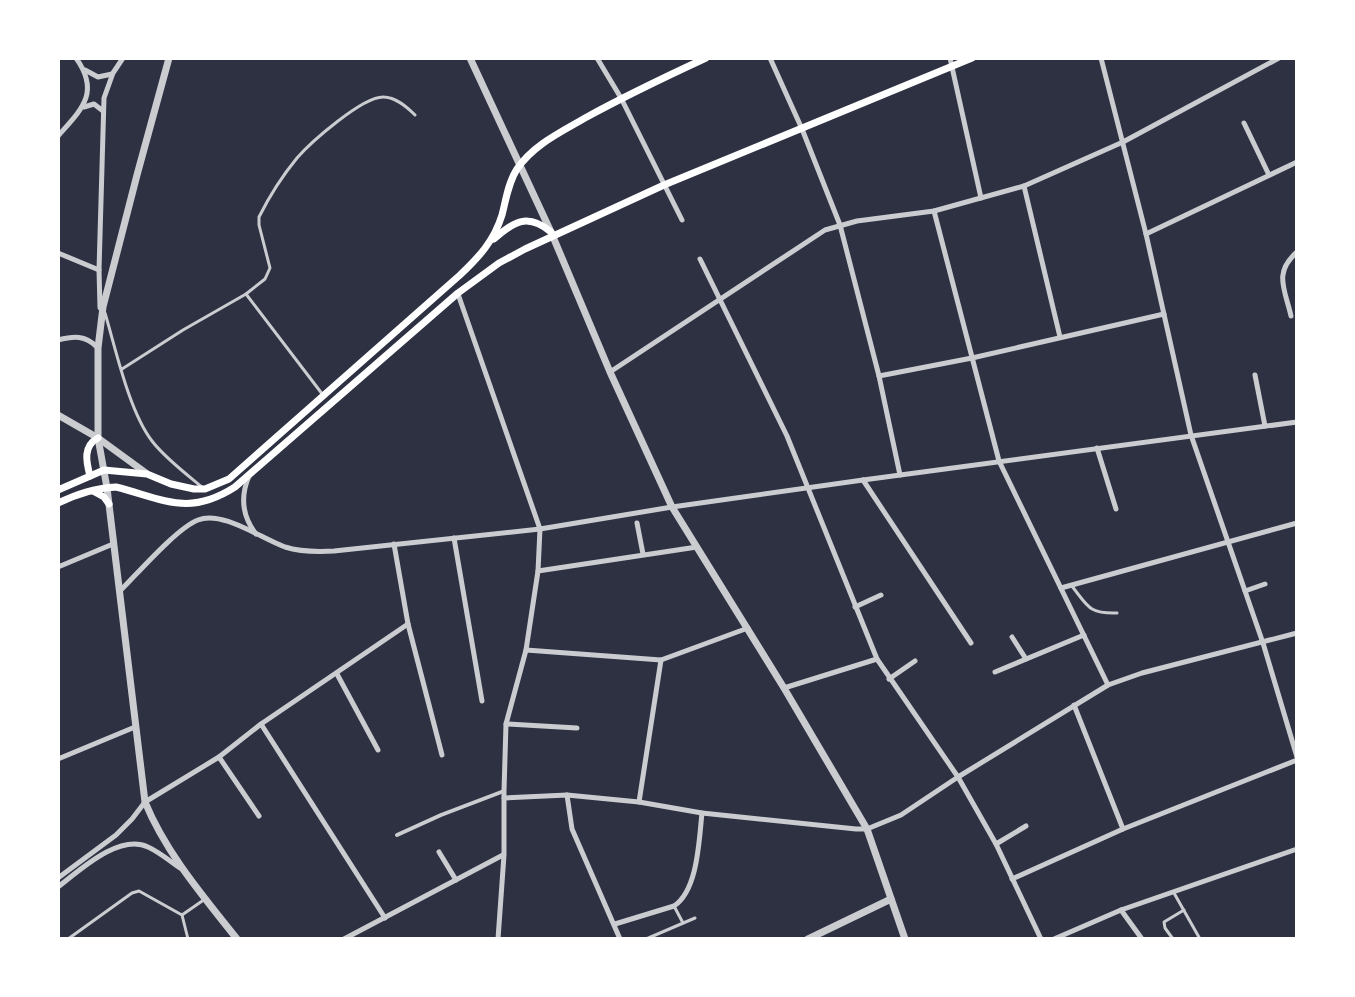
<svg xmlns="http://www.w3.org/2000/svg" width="1355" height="997" viewBox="0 0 1355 997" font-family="Inter,sans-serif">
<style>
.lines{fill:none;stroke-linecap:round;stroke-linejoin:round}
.service{stroke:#caccd0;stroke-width:3}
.pedestrian{stroke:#caccd0;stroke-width:4}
.minor{stroke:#caccd0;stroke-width:5}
.tertiary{stroke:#caccd0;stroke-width:7}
.secondary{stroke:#fff;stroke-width:7}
</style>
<rect width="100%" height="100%" fill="#2d3142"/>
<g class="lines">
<g class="service">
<path d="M246,294L323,395"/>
<path d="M105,313C116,350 129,411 152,441C165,458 185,473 202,487"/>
<path d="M122,369L183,330L246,294L265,279L270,268L259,225V217C269,197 283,175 297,158C311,142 362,97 383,97C396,97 407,107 415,115"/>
<path d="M1071,585C1088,606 1088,614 1117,613"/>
<path d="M1174,893L1200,939"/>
<path d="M674,906L683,923"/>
<path d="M182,915L188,939"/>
<path d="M68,939L132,893L139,891L182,915L205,899"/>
<path d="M646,939L695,918"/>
<path d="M1173,939L1165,928L1164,922L1184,910"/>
</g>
<path class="pedestrian" d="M397,835L441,815L504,791"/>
<g class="minor">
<path d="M597,58L621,98L682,220"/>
<path d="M770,58L802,129L840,225L879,376L900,475"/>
<path d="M950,58L981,198"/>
<path d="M1101,58L1146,234L1191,435L1263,643L1297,757"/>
<path d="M85,70L98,77L112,74"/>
<path d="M84,107L94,104L103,111"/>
<path d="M1244,123L1269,175"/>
<path d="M58,136C81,110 101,93 76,58"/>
<path d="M1024,186L1060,337"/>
<path d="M934,211L999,461L1108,685"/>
<path d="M1146,234L1297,162"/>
<path d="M58,253L99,270"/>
<path d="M700,259L787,436L877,659L958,777L996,844L1041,939"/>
<path d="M458,294L540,529L538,571L526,650L506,724L504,791V855L498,939"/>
<path d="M100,308L99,270L104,98L113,73L123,58"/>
<path d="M1291,316C1285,289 1273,273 1297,252"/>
<path d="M58,340C74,336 85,335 97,347"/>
<path d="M610,372L825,230L857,221L934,211L1024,186L1123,142L1279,58"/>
<path d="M1255,375L1265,426"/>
<path d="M879,376L972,358L1164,314"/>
<path d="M1097,448L1116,509"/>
<path d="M249,476C240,497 242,516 256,534"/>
<path d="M863,480L971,643"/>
<path d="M637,523L643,554"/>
<path d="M454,538L482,701"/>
<path d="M394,544L408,624L442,755"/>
<path d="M58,567L113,544"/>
<path d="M538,571L697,547"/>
<path d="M1061,588L1297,523"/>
<path d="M120,591C138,573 177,528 198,520C222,510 262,539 285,547C301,552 318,552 334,551L540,529L672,507L863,480L1297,422"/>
<path d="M1245,591L1265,584"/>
<path d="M855,607L881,595"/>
<path d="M1012,637L1026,659"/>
<path d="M526,650L661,660L748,628"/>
<path d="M995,672L1084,635"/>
<path d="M337,674L378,750"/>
<path d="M889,679L915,661"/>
<path d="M784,688L877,659"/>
<path d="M1074,705L1123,829"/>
<path d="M261,724L385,918"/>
<path d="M506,724L577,728"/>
<path d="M219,757L259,816"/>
<path d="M58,759L135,727"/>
<path d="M567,795L572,829L620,939"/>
<path d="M504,798L567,795L639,802L702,813L856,829H867L901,815L958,777L1108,685L1142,673L1297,633"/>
<path d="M639,802L661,660"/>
<path d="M996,844L1026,826"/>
<path d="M439,852L456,880"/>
<path d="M58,878L116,835L132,819L145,802L219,757L261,724L408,624"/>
<path d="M1012,879L1123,829L1297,760"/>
<path d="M58,887C79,871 119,833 148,847C159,852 170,861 180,868"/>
<path d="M1121,910L1142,939"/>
<path d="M615,924L674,906C698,890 699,840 702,813"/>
<path d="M344,939L503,855"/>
<path d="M1054,939L1121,910L1297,849"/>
</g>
<g class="tertiary">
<path d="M169,58L137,175L103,307L98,348V438L107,488L145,802C166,853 203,896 237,939"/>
<path d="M470,58L551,232L610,372L672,507L784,688L867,829L905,939"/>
<path d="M58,415L98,438L146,473"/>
<path d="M808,939L891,899"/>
</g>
<g class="secondary">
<path d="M494,239C514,221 528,213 551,232"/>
<path d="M90,476C86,461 83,446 98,438"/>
<path d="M58,490L104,470L147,474L171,484L194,489H205L229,479L460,275C479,257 494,241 502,215C506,200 508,183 517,169C533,145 561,132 585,118C625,96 665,77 706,58"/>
<path d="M93,491L104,497L109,504"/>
<path d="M58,503C77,494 94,488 116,487C164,499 188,517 235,487L458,293L499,263L525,249L664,185L972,58"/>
</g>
</g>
<rect width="1355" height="997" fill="none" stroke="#ffffff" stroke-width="120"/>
</svg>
